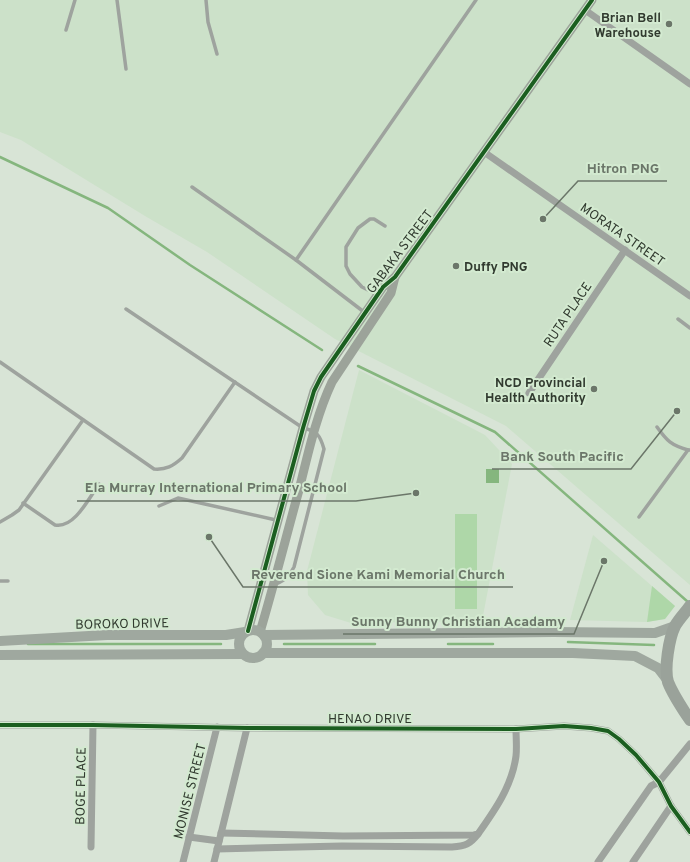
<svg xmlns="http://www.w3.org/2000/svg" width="690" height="862" viewBox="0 0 690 862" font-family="Overpass,sans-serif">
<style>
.built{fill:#cce1c9}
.green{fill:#aed7a8}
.water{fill:#85b67e}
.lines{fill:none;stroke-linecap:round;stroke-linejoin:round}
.stream{stroke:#85b67e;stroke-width:2.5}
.lane{stroke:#9ea39e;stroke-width:3.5}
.street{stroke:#9ea39e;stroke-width:7}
.secondary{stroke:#9ca39a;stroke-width:9}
.primary{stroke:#9fa89f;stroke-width:10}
.highway{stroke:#9aa29a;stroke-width:12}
.cycleway-casing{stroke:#d3ead0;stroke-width:6}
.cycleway{stroke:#1b5e20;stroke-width:4}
.poi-dot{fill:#6b7669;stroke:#d3ead0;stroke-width:1.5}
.labels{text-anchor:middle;stroke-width:4;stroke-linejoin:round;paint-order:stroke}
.poi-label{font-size:13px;font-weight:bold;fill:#313a2f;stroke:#d3ead0;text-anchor:end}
.street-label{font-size:13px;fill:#313a2f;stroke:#d3ead0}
.leader{fill:none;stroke:#6b7669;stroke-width:1.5}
.callout-dot{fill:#6b7669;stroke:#d3ead0;stroke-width:1.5}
.callout-label{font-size:14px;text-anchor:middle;font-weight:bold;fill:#6b7669;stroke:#d3ead0;stroke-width:4;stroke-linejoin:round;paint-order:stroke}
</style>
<rect width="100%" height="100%" fill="#d8e4d6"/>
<g class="built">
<path d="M0,0H690V585L506,426L335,339L207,252L145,216L21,140L0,132Z"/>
<path d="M359,370L485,435L512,464L482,621L351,623L325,615L308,595L307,571Z"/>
<path d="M593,535L675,606L665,619L647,622L570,620Z"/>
</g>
<g class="green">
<rect x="455" y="514" width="22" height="95"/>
<path d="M652,586L675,606L665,619L647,622Z"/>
</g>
<rect class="water" x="486" y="469" width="13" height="14"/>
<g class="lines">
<g class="stream">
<path d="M0,157L108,208L190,265L322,350"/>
<path d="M358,366L495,432L688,602"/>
<path d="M568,642L654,645"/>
<path d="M28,644H221"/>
<path d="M284,644H375"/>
<path d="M448,644H493"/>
</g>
<g class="lane">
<path d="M117,0L126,69"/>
<path d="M206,0L208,22L217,54"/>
<path d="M66,30L75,0"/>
<path d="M192,187L296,260L364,312"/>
<path d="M296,260L476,0"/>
<path d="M376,294L362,287L350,274L346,266V247L358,228L370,219H374L385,226"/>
<path d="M126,309L303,428C317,431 320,435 324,449L294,567C289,576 286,580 276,584"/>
<path d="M678,319L690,328"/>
<path d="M0,362L154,469C166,470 173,466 182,458L235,382"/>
<path d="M657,427C667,441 671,445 688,450"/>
<path d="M23,503L55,525C74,529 89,498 99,484"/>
<path d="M159,506L178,498L276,520"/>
<path d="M639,517L688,450H690"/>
<path d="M0,522L12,515L19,510L83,420"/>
<path d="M0,581H8"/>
</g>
<g class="street">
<path d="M585,10L690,84"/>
<path d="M484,152L690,296"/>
<path d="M529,393L625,250"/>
<path d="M0,725H93L247,728L516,729L564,726L591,728L608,731L619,739L636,755L659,782L671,806L690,832"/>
<path d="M221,833L343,836L474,835L478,834C495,810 512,786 516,756C517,747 516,738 516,729"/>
<path d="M189,837L219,841"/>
<path d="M91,847L93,725"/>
<path d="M217,849L342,846L452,847C466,846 470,844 478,834"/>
<path d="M183,862L217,727"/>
<path d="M214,862L247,728"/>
<path d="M598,862L651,786L659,782L690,744"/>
<path d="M633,862L671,806"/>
</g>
<g class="secondary">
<path d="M248,631L303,428L314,391L321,377L383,287L395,277L592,0"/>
<path d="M260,632C274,585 286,537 299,490C308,454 316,416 332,382L391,293L395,277"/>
</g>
<g class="primary">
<circle cx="253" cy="644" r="14"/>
<path d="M264,635L553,632L655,633L675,626"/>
<path d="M0,641L107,635H226L245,632"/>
<path d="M263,653H573L635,656L658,668L668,681"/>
<path d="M0,655L243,654"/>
</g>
<path class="highway" d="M690,606C685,613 679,619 675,626C669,638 664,669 668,682C673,695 682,708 690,720"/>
<defs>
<g id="cycleway">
<path d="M248,631L303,428L314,391L321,377L383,287L395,277L592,0"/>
<path d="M0,725H93L247,728L516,729L564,726L591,728L608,731L619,739L636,755L659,782L671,806L690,832"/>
</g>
</defs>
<use href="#cycleway" class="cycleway-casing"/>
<use href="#cycleway" class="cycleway"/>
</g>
<g class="poi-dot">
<circle cx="669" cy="24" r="4"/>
<circle cx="456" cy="266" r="4"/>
<circle cx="594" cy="389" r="4"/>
</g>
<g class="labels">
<g class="poi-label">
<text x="661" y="22">Brian Bell<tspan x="661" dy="15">Warehouse</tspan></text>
<text x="464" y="271" text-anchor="start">Duffy PNG</text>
<text x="586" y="387">NCD Provincial<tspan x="586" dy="15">Health Authority</tspan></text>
</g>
<g class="street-label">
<text transform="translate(623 234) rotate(35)" y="5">MORATA STREET</text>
<text transform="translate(399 251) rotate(-53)" y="5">GABAKA STREET</text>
<text transform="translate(567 314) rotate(-56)" y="5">RUTA PLACE</text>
<text transform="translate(122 623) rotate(-1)" y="5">BOROKO DRIVE</text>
<text x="370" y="723">HENAO DRIVE</text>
<text transform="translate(80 786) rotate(-89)" y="5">BOGE PLACE</text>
<text transform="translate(189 791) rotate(-76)" y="5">MONISE STREET</text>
</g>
</g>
<path class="leader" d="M543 219L578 181H667M677 411L631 469H492M416 493L356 501H77M209 537L243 587H513M604 561L574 634H343"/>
<g class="callout-dot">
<circle cx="543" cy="219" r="4"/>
<circle cx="677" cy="411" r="4"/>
<circle cx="416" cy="493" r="4"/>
<circle cx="209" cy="537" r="4"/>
<circle cx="604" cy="561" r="4"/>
</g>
<g class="callout-label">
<text x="623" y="173">Hitron PNG</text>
<text x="562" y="461">Bank South Pacific</text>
<text x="216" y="492">Ela Murray International Primary School</text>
<text x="378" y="579">Reverend Sione Kami Memorial Church</text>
<text x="458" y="626">Sunny Bunny Christian Acadamy</text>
</g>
</svg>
